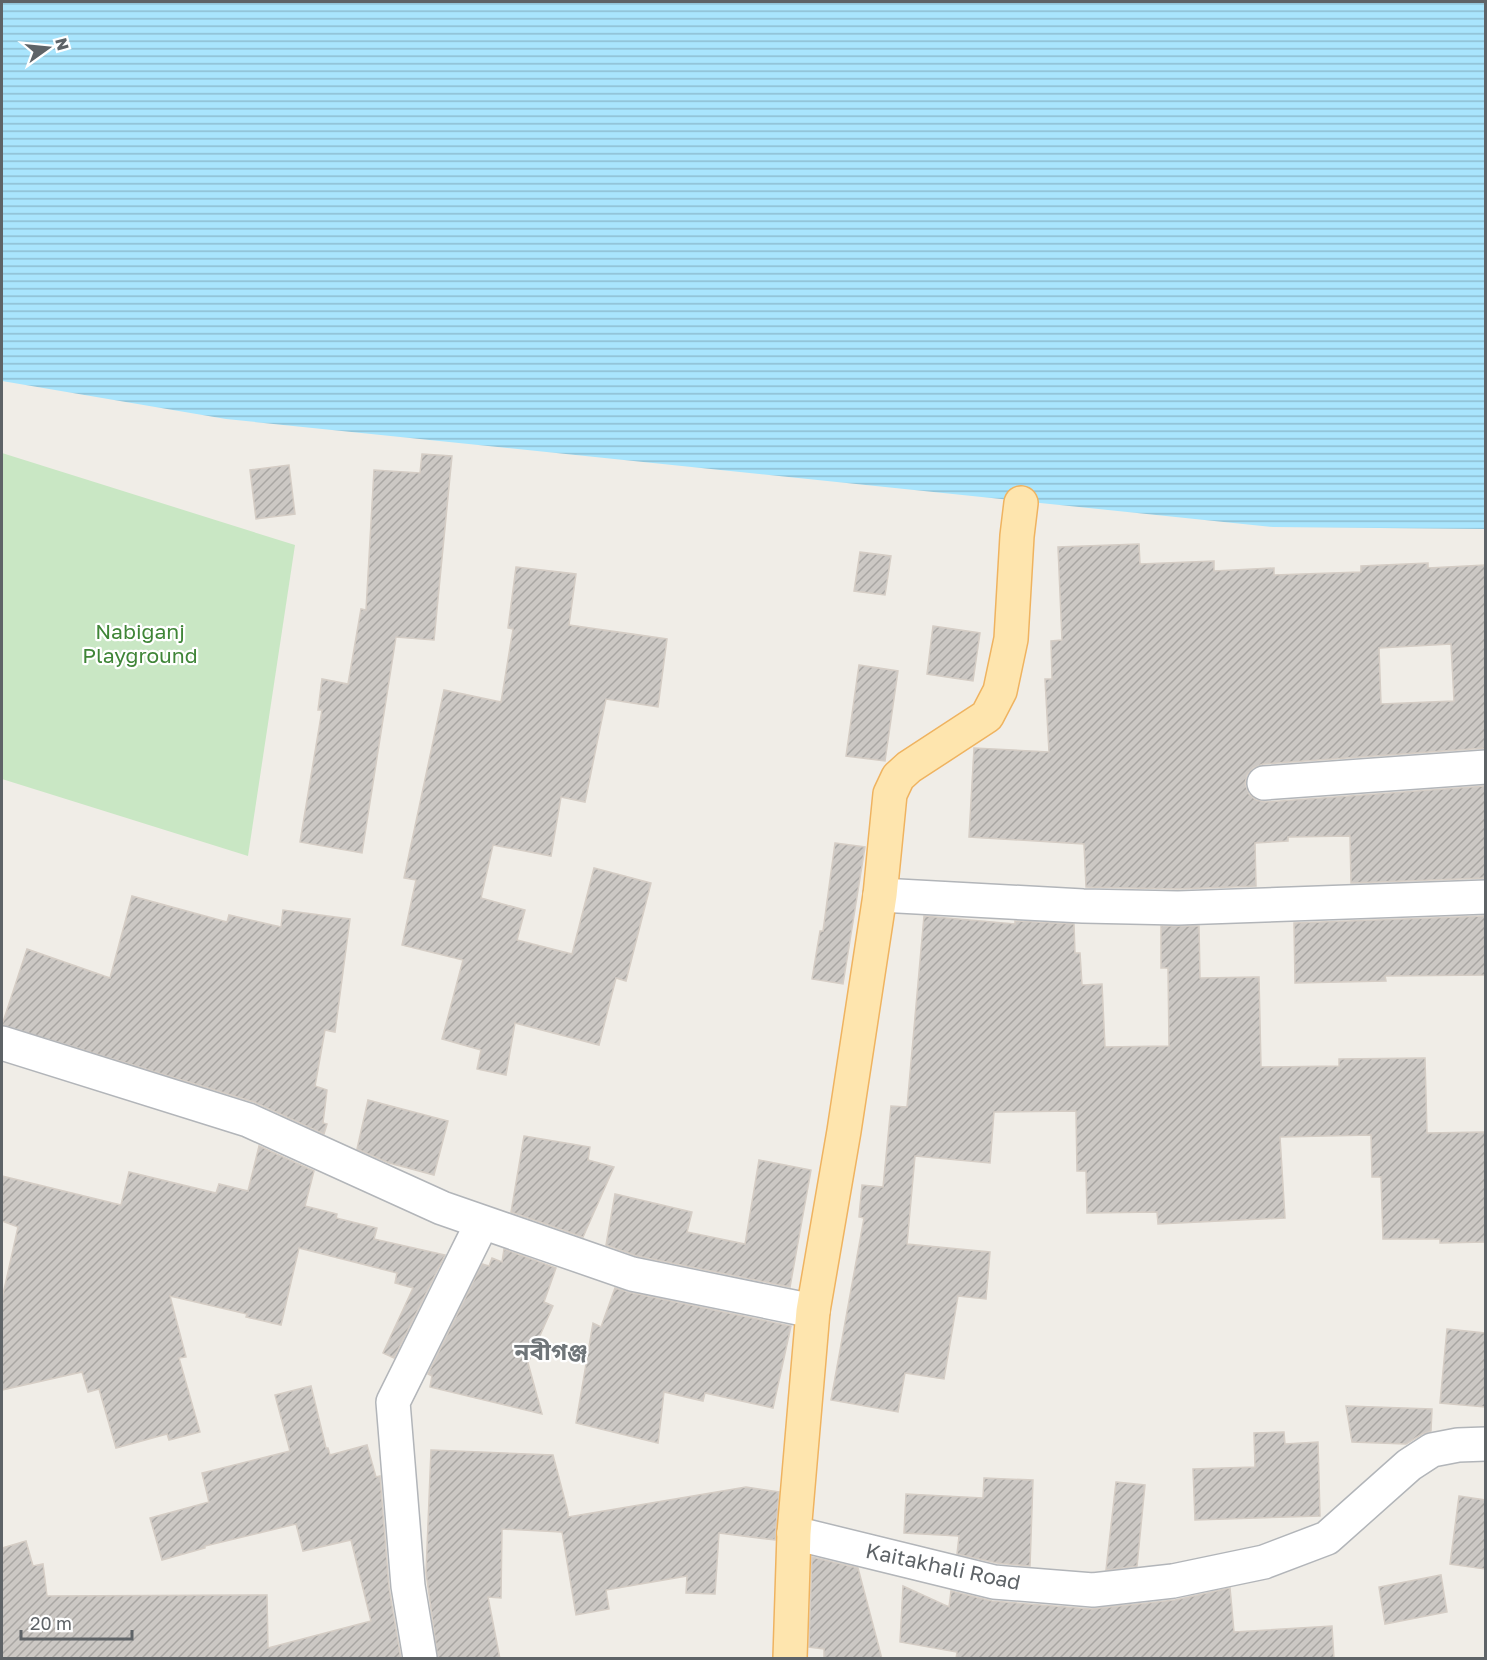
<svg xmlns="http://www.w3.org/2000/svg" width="1487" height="1660" viewBox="0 0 1487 1660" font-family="'Golos Text','Noto Sans Bengali',sans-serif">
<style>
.green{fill:#c9e7c4}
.water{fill:url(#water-rules)}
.building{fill:url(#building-hatch);stroke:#d5cdc5;stroke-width:1.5;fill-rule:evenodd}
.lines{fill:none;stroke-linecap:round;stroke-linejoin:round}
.minor-casing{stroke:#b2b5b9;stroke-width:36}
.major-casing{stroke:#efb360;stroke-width:36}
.minor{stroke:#fff;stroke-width:33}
.major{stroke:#fee5ae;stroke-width:33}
.labels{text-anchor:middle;stroke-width:4.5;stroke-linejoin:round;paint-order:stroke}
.park-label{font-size:21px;fill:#3f8537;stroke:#fff}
.street-label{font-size:21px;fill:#5e6367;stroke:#fff}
.quarter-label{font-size:24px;font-weight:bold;fill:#6f7579;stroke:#fff}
</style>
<defs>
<pattern id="water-rules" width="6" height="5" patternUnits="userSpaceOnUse" patternTransform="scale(1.5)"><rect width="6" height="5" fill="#a9e5fd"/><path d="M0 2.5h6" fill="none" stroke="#8dbdd1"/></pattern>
<pattern id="building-hatch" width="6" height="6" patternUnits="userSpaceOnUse" patternTransform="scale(1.5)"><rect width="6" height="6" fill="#ccc8c4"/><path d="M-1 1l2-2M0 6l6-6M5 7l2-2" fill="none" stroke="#a9a6a3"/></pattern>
</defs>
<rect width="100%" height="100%" fill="#f0ede7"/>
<path class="green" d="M2,453L295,545L248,856L2,779Z"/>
<path class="water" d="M2,2H1485V529L1273,527L226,419L2,381Z"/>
<g class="building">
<path d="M422,454L452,456L434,640L396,637L362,853L300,842L322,710H318L322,679L348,684L361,609L366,610L374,470L420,473Z"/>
<path d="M289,465L295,514L256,519L250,470Z"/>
<path d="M1139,544L1140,564L1214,561V571L1274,568V575L1361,572V566L1428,563V568L1485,565V748L1263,764L1253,768L1247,775L1245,784L1249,794L1256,800L1265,802L1485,786V878L1351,883L1350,836L1288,837V841L1255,843L1256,886L1178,889L1086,887L1084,844L969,837L974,748L1049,752L1045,679H1052L1051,641L1062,640L1058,547ZM1451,644L1454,701L1381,704L1379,648Z"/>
<path d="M860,552L891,556L885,595L854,591Z"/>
<path d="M516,567L576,574L569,625L667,639L658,707L606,699L585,802L561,797L551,856L493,845L481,898L525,910L517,940L572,954L594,868L651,883L626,981L616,978L599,1045L515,1023L506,1075L477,1069L481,1050L442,1039L463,960L402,945L416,880L404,878L444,690L501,702L513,629L508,628Z"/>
<path d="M933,626L980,633L973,681L927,674Z"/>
<path d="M859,665L898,671L885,761L846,756Z"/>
<path d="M835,843L865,847L843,984L812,979L820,931H823Z"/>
<path d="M132,896L227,922L229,915L281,927L283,910L350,919L335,1032L325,1030L315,1086L327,1090L323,1123L327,1124L324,1134L254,1102L2,1025L27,949L110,978Z"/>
<path d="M924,916L1015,924V921L1074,924L1075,953H1080L1082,985L1102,984L1105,1047L1169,1046L1168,968H1161V926H1199L1200,978L1259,977L1261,1067L1339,1066V1059L1425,1058L1427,1133L1485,1132V1242L1440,1243V1239H1383L1381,1177H1372L1371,1135L1280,1137L1285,1218L1158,1224L1157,1212L1087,1213L1086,1171H1077L1076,1111L994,1112L990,1163L915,1156L907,1244L990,1252L986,1299L958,1296L944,1379L905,1373L898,1412L831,1400L864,1218L859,1217L862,1185L883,1187L891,1106L907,1107Z"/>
<path d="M1485,916V975L1385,976L1386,981L1295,983L1294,923Z"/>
<path d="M368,1100L448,1121L434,1175L389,1163L357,1149Z"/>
<path d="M524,1136L590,1147L588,1160L614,1167L583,1237L511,1212Z"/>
<path d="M259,1146L314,1171L305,1206L337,1214L336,1218L377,1228L374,1239L445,1255L394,1358L383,1353L413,1288L395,1283L397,1273L299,1248L281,1325L246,1317L247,1314L170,1296L186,1357L179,1358L200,1432L169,1440L167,1434L116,1448L99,1389L88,1392L82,1372L2,1390V1299L18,1227L2,1221V1176L121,1205L129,1172L216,1193L219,1184L248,1191Z"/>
<path d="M759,1160L811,1170L790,1287L637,1256L606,1245L615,1194L692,1212L687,1232L745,1244Z"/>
<path d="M504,1249L556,1268L544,1302L553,1306L528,1363L542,1414L430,1387L432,1376L428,1374L482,1264L489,1266L492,1258L502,1262Z"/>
<path d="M615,1288L628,1292L791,1326L773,1408L705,1393L703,1401L664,1392L658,1443L576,1423L593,1323L601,1327Z"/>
<path d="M1447,1329L1485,1333V1407L1440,1403Z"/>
<path d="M311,1386L326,1448H328L330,1455L367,1445L376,1477L380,1476L389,1588L401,1659H2V1548L26,1541L33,1566L43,1564L47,1596L267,1595L268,1648L371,1621L351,1540L303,1551L296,1524L205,1546V1548L162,1560L150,1518L209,1502L202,1473L290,1451L275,1395Z"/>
<path d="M1346,1406L1432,1409L1431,1431L1422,1434L1406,1444L1352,1442Z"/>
<path d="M1284,1432L1285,1444L1318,1442L1320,1516L1195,1520L1193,1469L1255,1467L1254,1433Z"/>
<path d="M431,1450L553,1455L568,1512V1517L746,1487L779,1492L776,1527H773L776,1528L775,1540L719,1533L715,1594L686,1593L687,1576L606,1590L609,1609L576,1615L562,1532L502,1529L501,1598L488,1597L500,1659H438L426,1573Z"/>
<path d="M984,1478L1033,1480L1030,1566L997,1563L957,1554L959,1536L904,1533L906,1494L983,1498Z"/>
<path d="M1116,1482L1145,1485L1137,1566L1106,1570Z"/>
<path d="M1459,1496L1485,1500V1569L1450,1564Z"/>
<path d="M812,1557L858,1568L882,1659H824V1649L809,1647Z"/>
<path d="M1441,1575L1447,1612L1385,1624L1379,1587Z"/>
<path d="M903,1586L949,1607L951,1591L992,1601L1091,1609L1175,1600L1230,1588L1234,1632L1332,1626L1334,1659H956L957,1652L900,1642Z"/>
</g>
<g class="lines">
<defs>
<g id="minor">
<path d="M1264,783L1486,767"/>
<path d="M880,895L1083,906L1178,908L1486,897"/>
<path d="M2,1043L248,1120L442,1208L632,1274L813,1311"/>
<path d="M794,1533L994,1582L1093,1590L1173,1581L1264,1562L1327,1538L1409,1465L1432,1450L1458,1445L1486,1444"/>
<path d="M420,1658L408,1586L393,1402L482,1223"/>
</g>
<path id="major" d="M790,1658L794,1533L813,1311L844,1131L880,895L890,794L898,777L909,767L987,716L1000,691L1011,639L1017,536L1021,503"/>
</defs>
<use href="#minor" class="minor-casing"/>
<use href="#major" class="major-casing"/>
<use href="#minor" class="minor"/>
<use href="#major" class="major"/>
</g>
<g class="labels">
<g class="park-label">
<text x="140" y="639">Nabiganj<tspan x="140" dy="24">Playground</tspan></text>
</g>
<g class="street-label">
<text transform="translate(943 1567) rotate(12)" y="7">Kaitakhali Road</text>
</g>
<g class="quarter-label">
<text x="551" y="1360">নবীগঞ্জ</text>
</g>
</g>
<rect width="1487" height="1660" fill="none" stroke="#5e6367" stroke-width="6"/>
<g transform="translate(48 48) rotate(75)" stroke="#ffffff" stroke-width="4.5" paint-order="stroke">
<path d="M0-4.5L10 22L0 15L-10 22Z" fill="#5e6367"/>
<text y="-9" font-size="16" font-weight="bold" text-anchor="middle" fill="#5e6367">N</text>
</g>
<path d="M21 1630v9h111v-9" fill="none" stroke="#5e6367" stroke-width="3"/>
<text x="30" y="1630" font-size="18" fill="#5e6367" stroke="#ffffff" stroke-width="4.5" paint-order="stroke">20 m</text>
</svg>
